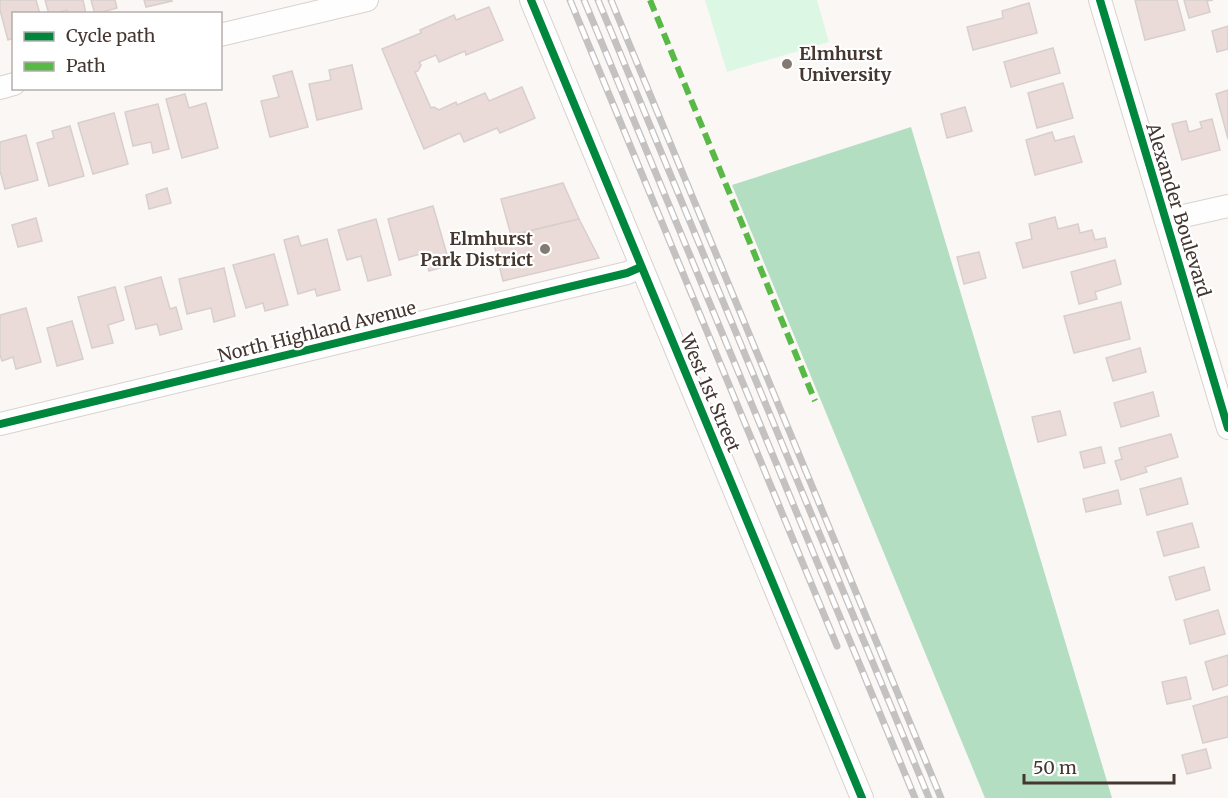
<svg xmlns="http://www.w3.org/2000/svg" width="1228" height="798" viewBox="0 0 1228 798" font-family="Merriweather,serif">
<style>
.green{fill:#dcf8e4}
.forest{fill:#b3dec2}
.building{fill:#eadbd8;stroke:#d8cfcd;stroke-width:1.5}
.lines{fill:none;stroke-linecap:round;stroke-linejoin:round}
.street-casing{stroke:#d9d2cd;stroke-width:24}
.street{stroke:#fefefe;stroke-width:22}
.rail-casing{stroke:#c4c2c1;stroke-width:7}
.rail{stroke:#fff;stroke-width:4.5;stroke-dasharray:14;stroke-linecap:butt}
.quiet{stroke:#58b947;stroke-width:6;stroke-dasharray:12 6;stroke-linecap:butt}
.cycleway-casing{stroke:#fff;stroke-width:11}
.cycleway{stroke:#00873e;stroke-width:8}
.poi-dot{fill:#847a74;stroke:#fff;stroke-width:2}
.labels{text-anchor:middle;stroke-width:4.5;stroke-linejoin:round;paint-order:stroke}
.poi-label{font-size:18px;font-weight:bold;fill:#45372f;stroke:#fff;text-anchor:start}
.street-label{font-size:18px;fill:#45372f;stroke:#fff}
</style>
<rect width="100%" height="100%" fill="#faf7f5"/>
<path class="green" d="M705,0H817L829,42L727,72Z"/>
<path class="forest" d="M911,127L1112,798H985L732,185Z"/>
<g class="building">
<path d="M0,0H36L40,14H14V38L8,40L0,10Z"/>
<path d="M45,0H83L86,14H68L67,10L55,14H49Z"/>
<path d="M91,0H115L117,8L95,14Z"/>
<path d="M144,0H171L172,1L146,7Z"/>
<path d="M1135,0H1177L1185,30L1145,40Z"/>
<path d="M1184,0H1213L1207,1L1210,12L1189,18Z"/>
<path d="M1029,3L1037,33L973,50L967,27L1003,18L1002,11Z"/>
<path d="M489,7L503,40L466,55L465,51L439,62L436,55L419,62L421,65L418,71L415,72L431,108L434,107L439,110L456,102L457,105L485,93L489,101L522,87L535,118L500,133L497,128L464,142L460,133L424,149L382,49L421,33L420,30L454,15L456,20Z"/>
<path d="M1228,26V49L1217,52L1212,31Z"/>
<path d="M1053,48L1060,73L1011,87L1004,62Z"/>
<path d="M352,65L362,109L317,120L309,84L331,80L329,70Z"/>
<path d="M292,71L308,127L270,137L261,101L279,97L273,76Z"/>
<path d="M1063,83L1073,118L1037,128L1028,93Z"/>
<path d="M1228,90V139L1216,94Z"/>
<path d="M185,94L189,108L206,103L218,148L182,158L166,99Z"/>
<path d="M158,104L169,149L153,153L151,142L133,146L125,112Z"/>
<path d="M965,107L972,131L947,138L941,114Z"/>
<path d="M114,113L128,164L93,174L78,123Z"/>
<path d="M1212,119L1220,150L1182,160L1172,124L1186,121L1189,132L1202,128L1200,122Z"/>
<path d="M70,126L84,176L49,186L37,143L54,138L52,131Z"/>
<path d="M1052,132L1055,141L1074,136L1082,162L1035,175L1026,140Z"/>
<path d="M26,135L38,180L5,189L0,171V142Z"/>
<path d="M563,183L579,219L511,235L501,199Z"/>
<path d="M167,188L171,203L149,209L146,195Z"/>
<path d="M433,206L450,265L429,271L424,253L399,260L388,219Z"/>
<path d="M1055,217L1058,229L1078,224L1080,233L1092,230L1095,240L1105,238L1107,247L1023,268L1016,243L1032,239L1029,224Z"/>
<path d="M36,218L42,241L18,247L12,225Z"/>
<path d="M376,219L391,275L368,281L361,256L347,260L338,230Z"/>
<path d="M579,219L599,258L503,281L493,240Z"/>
<path d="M298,236L301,246L327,239L340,290L317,296L315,289L298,294L284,240Z"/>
<path d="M979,252L986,278L964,284L957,257Z"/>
<path d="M274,254L288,305L265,311L263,303L246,308L233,265Z"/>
<path d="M1115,260L1121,284L1095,292L1097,299L1079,304L1071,272Z"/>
<path d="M224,268L235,316L214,322L211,308L187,314L179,279Z"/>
<path d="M161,277L170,309L176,307L182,329L160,335L157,324L136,329L125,287Z"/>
<path d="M115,287L124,320L108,325L113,343L92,348L78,297Z"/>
<path d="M1121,302L1130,339L1074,353L1064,316Z"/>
<path d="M26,308L41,362L16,369L13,357L2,361L0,355V315Z"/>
<path d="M72,321L83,359L57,366L47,328Z"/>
<path d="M1140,348L1146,372L1113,381L1106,358Z"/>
<path d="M1153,392L1159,416L1121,427L1114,403Z"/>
<path d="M1060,411L1066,435L1038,442L1032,417Z"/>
<path d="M1171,434L1178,457L1145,467L1147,472L1121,480L1115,461L1122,459L1119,448Z"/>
<path d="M1101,447L1105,463L1084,468L1080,452Z"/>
<path d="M1181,478L1188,504L1147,515L1140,489Z"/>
<path d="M1118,490L1121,504L1086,512L1083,499Z"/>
<path d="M1192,523L1199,547L1164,556L1157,532Z"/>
<path d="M1204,567L1210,590L1176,600L1169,577Z"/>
<path d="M1218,610L1225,634L1190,644L1184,620Z"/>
<path d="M1228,655V685L1213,690L1205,662Z"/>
<path d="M1186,677L1191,699L1167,704L1162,682Z"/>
<path d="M1228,696V737L1203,743L1193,706Z"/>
<path d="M1206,749L1211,768L1187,774L1182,755Z"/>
</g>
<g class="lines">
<defs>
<g id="street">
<path d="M531,0L862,798"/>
<path d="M1100,0L1228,428"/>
<path d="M220,35L367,0"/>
<path d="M0,88L14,84"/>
<path d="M1166,220L1228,206"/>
<path d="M0,424L627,273L641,267"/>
</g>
</defs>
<use href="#street" class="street-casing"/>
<use href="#street" class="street"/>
<defs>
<g id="rail">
<path d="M570,0L837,646"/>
<path d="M584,0L915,798"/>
<path d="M598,0L929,798"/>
<path d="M611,0L941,798"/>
</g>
</defs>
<use href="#rail" class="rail-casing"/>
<use href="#rail" class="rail"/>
<path class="quiet" d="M650,0L815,401"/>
<defs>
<g id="cycleway">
<path d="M531,0L862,798"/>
<path d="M1100,0L1228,428"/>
<path d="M0,424L627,273L641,267"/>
</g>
</defs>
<use href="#cycleway" class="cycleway-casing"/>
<use href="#cycleway" class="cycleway"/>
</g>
<g class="poi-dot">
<circle cx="787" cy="64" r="6"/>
<circle cx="545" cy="249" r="6"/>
</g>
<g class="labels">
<g class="poi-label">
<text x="799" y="60">Elmhurst<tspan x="799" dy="21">University</tspan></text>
<text x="533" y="245" text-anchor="end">Elmhurst<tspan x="533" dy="21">Park District</tspan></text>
</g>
<g class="street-label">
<text transform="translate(1178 210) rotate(73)" y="6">Alexander Boulevard</text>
<text transform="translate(317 332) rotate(-14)" y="6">North Highland Avenue</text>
<text transform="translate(710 393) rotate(67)" y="6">West 1st Street</text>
</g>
</g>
<rect x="12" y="12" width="210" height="78" fill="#ffffff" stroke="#b5afac" stroke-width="1.5"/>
<rect x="24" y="32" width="30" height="9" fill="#00873e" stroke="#b5afac" stroke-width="1.5"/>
<text x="66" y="42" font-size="18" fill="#45372f">Cycle path</text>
<rect x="24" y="62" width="30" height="9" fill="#58b947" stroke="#b5afac" stroke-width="1.5"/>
<text x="66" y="72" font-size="18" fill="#45372f">Path</text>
<path d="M1024 774v9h150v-9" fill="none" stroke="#45372f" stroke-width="3"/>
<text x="1033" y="774" font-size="18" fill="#45372f" stroke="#ffffff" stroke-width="4.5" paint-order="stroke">50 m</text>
</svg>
